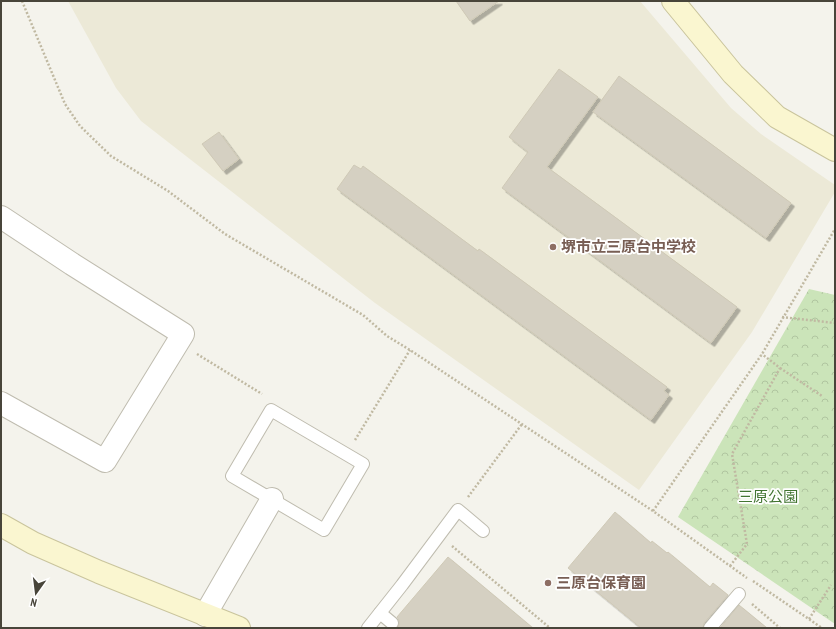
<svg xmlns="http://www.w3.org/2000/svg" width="836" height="629" viewBox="0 0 836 629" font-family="'PT Sans Narrow','Noto Sans JP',sans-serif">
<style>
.education{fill:#ece9d7}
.park{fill:url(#park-crowns)}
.building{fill:#d5d0c2;stroke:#cfc9b6;filter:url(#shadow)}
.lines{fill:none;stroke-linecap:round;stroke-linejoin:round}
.lane-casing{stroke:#bfbcaf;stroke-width:14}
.street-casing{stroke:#bfbcaf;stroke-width:24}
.secondary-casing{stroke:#c9c49c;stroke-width:24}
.path{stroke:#c0b9a2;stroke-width:2.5;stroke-dasharray:2 2;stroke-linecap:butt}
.lane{stroke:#fff;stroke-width:12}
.street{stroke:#fff;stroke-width:22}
.secondary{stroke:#faf6d0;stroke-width:22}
.education-dot{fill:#8d6e63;stroke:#fff;stroke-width:1.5}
.labels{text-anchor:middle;stroke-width:3.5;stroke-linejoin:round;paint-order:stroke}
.education-label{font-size:15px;font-weight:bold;fill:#785e54;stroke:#fff;text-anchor:start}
.park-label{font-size:15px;fill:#427532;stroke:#fff}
</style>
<defs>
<pattern id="park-crowns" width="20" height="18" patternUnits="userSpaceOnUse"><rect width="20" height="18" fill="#cbe4b9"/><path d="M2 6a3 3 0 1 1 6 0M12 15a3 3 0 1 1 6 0" fill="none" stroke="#b0c5a0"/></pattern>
<filter id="shadow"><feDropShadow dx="3.5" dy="3.5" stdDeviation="0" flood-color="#0004"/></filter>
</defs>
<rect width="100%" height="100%" fill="#f4f3ec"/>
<path class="education" d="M68,1H640L731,108L761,134L835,185V192L752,332L639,490L375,303L141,121L116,88Z"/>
<path class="park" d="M809,289L835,295V624L678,517Z"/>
<g class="building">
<path d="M456,1H499L470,21Z"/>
<path d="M559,69L598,97L547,167L737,307L711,343L502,188L528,152L509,137Z"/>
<path d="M619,76L791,203L766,238L593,112Z"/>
<path d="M219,132L239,159L223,171L202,144Z"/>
<path d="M354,165L361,169L363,166L478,251L479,249L667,387L664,391L669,395L651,420L337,189Z"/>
<path d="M615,512L651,543L652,541L667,553L668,552L710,587L713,583L728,595L704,623L703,628H641L568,568Z"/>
<path d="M448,557L533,628H398L399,624V620L397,617Z"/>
<path d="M739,605L767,628H720Z"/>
</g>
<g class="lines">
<defs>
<g id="lane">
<path d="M271,410L363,464L324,530L232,476Z"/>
<path d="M380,613L392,623"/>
<path d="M368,628L402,585L458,510L483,531"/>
<path d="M710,628L739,594"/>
</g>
<g id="street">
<path d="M1,217L72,264L183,334L105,461L1,403"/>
<path d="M205,615L272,499"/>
</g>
<g id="secondary">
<path d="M673,1L733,74L777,117L835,150"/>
<path d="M1,525L33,543L99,572L239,628"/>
</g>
</defs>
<use href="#lane" class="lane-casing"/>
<use href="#street" class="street-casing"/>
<use href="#secondary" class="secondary-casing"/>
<g class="path">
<path d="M22,1L65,104L80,126L111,156L168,191L225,234L363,315L387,336L410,350L653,511L747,578"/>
<path d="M782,317L835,323"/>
<path d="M197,354L262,394"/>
<path d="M780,368L822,396"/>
<path d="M355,440L410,350"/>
<path d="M468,497L522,424"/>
<path d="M653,511L762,354L835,229"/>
<path d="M452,546L550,628"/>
<path d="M730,566L747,544L732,454L780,368L762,354"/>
<path d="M753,581L822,628"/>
<path d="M752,604L780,628"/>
<path d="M809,619L831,585"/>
</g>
<use href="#lane" class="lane"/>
<use href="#street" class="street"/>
<use href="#secondary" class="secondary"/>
</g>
<g class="education-dot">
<circle cx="553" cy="247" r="4"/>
<circle cx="548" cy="583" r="4"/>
</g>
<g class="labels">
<g class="education-label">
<text x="561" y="252">堺市立三原台中学校</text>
<text x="556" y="588">三原台保育園</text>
</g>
<g class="park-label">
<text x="768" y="502">三原公園</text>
</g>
</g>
<rect width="836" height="629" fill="none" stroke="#48453a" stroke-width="4"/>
<g transform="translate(36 593) rotate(194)" stroke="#ffffff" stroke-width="3" paint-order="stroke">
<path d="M0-3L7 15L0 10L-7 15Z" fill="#48453a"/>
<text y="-6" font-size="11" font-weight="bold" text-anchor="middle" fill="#48453a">N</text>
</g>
</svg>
